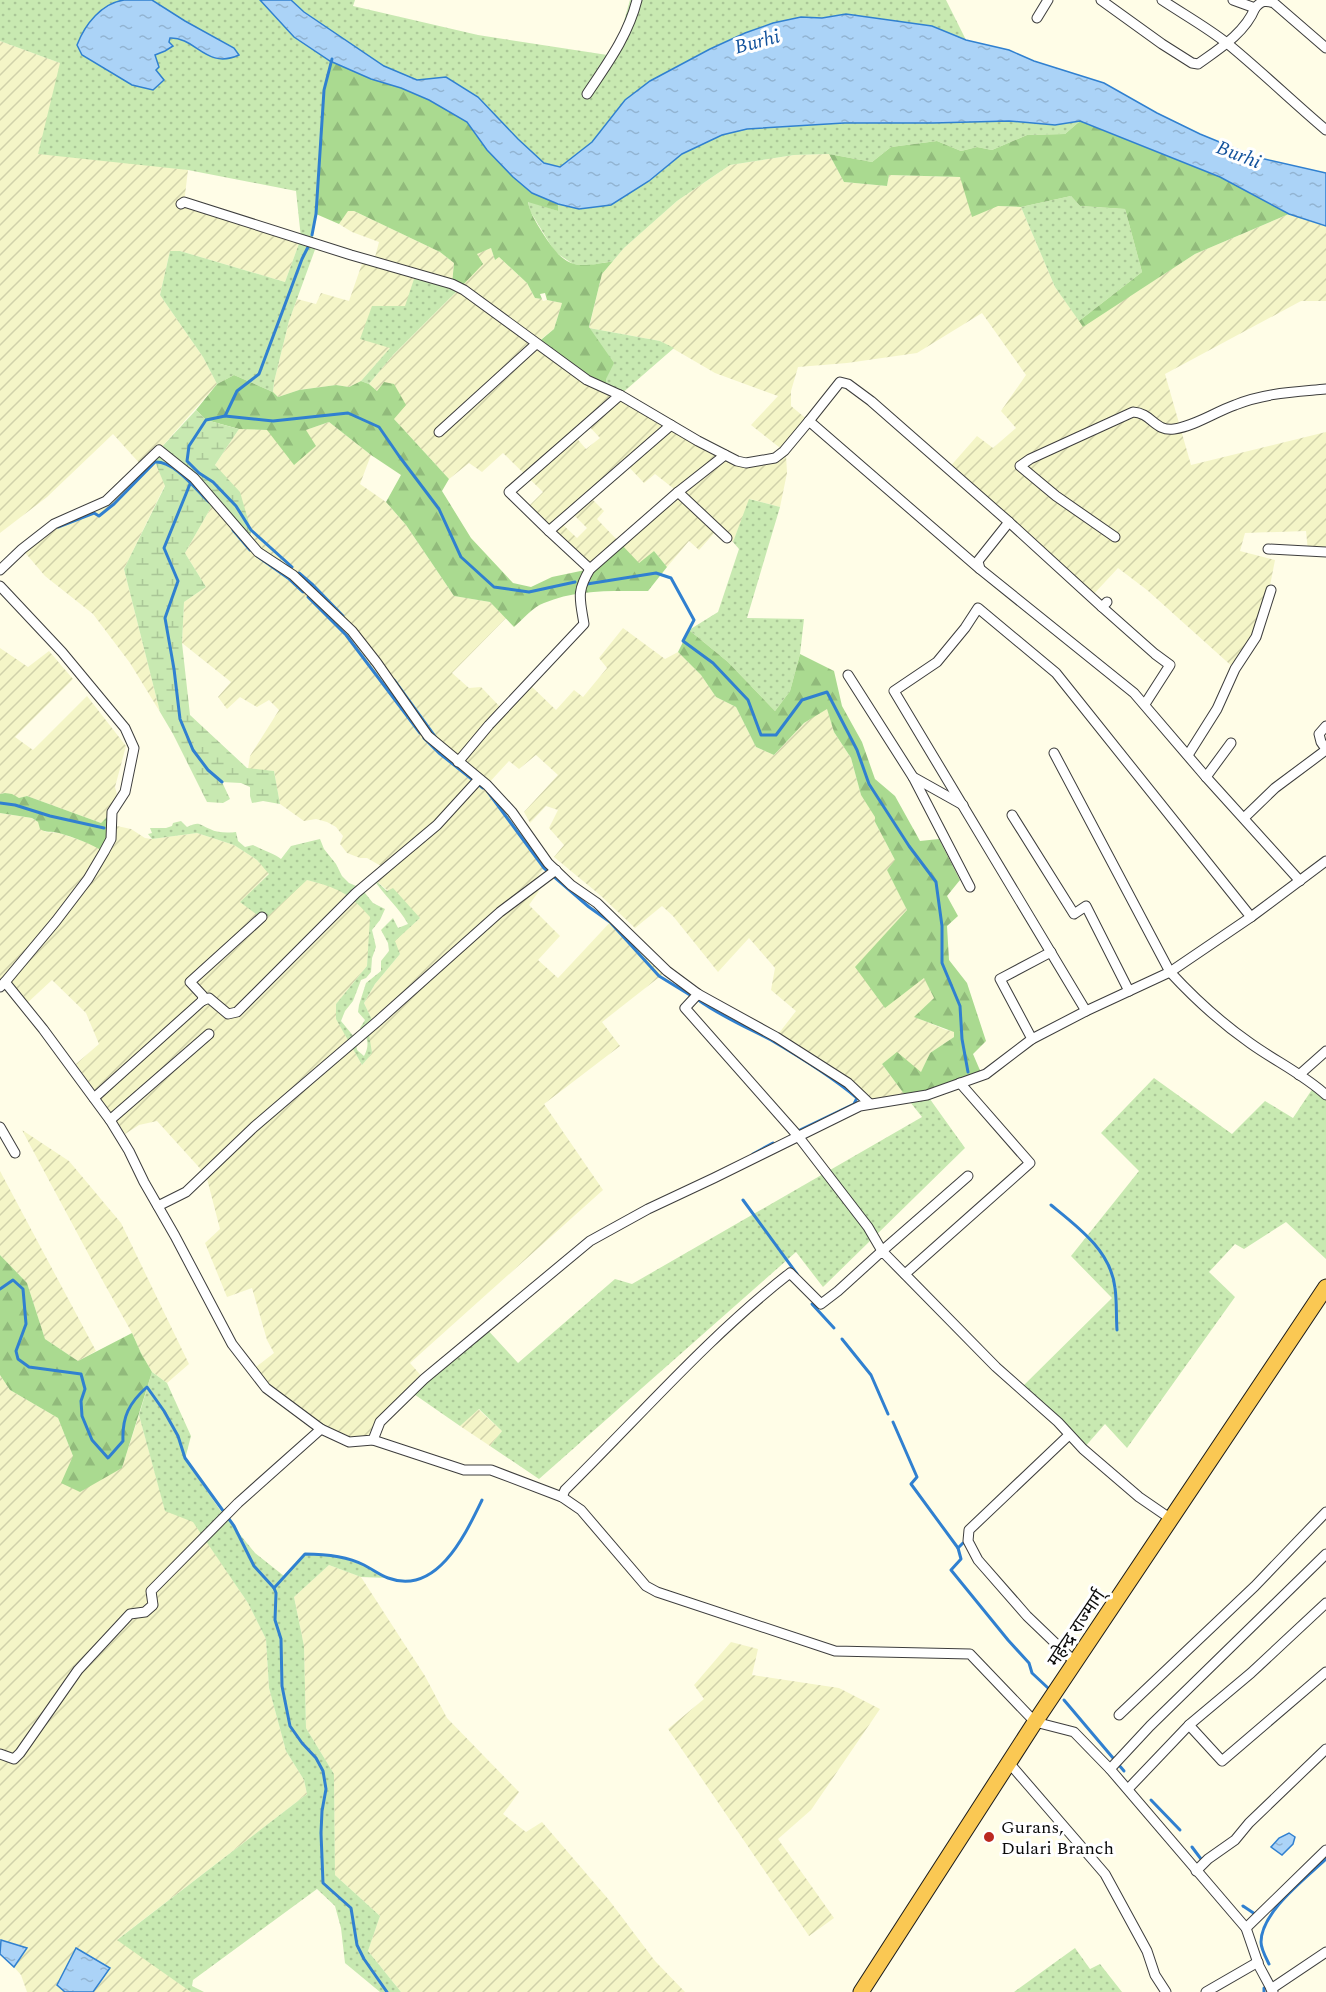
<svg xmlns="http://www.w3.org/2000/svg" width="1326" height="1992" viewBox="0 0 1326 1992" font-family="Spectral,'Noto Sans Devanagari',serif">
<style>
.farmland{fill:url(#farmland-furrows);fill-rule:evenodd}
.grass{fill:url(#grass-dots)}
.forest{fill:url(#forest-firs)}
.wetland{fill:url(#wetland-marsh)}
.water{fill:url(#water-ripples);stroke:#3080d0;stroke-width:1.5}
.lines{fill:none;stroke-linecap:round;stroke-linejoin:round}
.stream{stroke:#3080d0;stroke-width:3}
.minor-casing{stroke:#3d3d3d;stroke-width:11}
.trunk-casing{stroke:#1b1b1b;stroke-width:17}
.minor{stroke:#fff;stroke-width:9}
.trunk{stroke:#fac853;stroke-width:15}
.poi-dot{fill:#bb2920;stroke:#fff;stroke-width:2}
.labels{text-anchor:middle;stroke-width:6;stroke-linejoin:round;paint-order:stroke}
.street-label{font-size:18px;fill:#0a0a0a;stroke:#fff}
.poi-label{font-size:18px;fill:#0a0a0a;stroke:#fff;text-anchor:start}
.water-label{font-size:20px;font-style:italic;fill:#12529c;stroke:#fff}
</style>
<defs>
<pattern id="farmland-furrows" width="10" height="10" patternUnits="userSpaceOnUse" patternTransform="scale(1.5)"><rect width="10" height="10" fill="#f4f5c7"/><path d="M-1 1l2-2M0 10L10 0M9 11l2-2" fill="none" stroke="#d0d1aa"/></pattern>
<pattern id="grass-dots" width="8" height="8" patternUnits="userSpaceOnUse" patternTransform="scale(1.5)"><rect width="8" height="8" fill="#c8e9b1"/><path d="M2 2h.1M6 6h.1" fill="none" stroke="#aac697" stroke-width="1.8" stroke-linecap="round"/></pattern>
<pattern id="forest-firs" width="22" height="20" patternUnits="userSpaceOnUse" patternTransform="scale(1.5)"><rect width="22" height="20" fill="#aada90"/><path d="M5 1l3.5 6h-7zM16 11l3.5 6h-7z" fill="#91ba7b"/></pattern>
<pattern id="wetland-marsh" width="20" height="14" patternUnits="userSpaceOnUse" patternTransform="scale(1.5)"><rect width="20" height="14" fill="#c8e9b1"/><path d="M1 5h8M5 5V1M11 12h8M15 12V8" fill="none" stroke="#aac697"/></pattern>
<pattern id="water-ripples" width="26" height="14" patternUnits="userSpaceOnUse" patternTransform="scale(1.5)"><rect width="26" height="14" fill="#abd3f7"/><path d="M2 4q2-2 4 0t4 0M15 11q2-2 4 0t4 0" fill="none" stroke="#92b4d2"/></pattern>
</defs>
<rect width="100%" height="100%" fill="#fffde7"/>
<g class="farmland">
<path d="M0,41L60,63L166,167L188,170L184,203L301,238L285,282L180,251H170L160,295L203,357L217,384L159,450L155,462L165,485L124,569L160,712L130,663L93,614L45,576L22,549L54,524L106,501L142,466L113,434L47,497L0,533Z"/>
<path d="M829,154L844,182L887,186L889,175L960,177L998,206L1021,207L1055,287L1083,326L1195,254L1289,214L1326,226V301H1301L1165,374L1191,465L1326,432V552L1308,551L1306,531L1245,533L1240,551L1275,560L1267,601L1256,637L1235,669L1147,590L1118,568L1091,597L948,469L977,436L993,448L1016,428L1001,411L1026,375L982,313L917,353L847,363L798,367L791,391V406L809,421L784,451L786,455L787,473L780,507L750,499L733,542L717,530L699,550L689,541L667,567L654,551L639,564L590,569L526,509L543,492L503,453L482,472L469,463L449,479L394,419L377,391L369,384L393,355L460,288L476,254L491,248L495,260L498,256L527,283L535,298L542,299L543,301L547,300L562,303L554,329L536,343L571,369L746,463L784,451L751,425L778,396L715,373L660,341L589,328L602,274L624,248L677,201L730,165L794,155ZM587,424L600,438L586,449L574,435ZM626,464L644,483L655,474L678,492L620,543L597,519L604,511L589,496ZM571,512L587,528L577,538L560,522Z"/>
<path d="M348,210L354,211L440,252L454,263L452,284L391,347L361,381L349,387L336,385L299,390L278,397L273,392L274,382L289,321L297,299L316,304L321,293L349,301L364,258L374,261L379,242L352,232L339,224Z"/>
<path d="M329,422L371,455L360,484L386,502L406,525L454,596L490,602L506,618L452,673L469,688L481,687L503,710L529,684L556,710L574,690L583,697L607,668L599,658L623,628L665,659L678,652L701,675L716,697L736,707L756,747L774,755L804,723L827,708L834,732L851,758L861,795L876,817L875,822L895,860L901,896L907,910L924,977L934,998L915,1017L946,1030L954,1031V1037L930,1053L921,1073L897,1053L882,1064L907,1098L869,1103L776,1037L796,1011L771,990L775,968L749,938L718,972L673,916L662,906L635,928L600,895L554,857L564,845L549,828L558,810L546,806L530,823L524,812L558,775L536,755L519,769L509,761L487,785L548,863L532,884L539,891L529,905L560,936L538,960L558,978L614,918L667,971L602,1022L620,1046L544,1104L603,1190L410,1363L424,1379L380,1422L373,1440L349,1442L266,1388L252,1370L274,1353L267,1340L252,1288L227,1297L205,1243L220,1229L206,1175L157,1121L139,1125L125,1134L76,1064L99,1044L86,1013L52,980L24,1006L5,982L0,987V813L32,818L38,822L45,832L59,833L94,845L104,851L110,830L117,826L131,829L145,838L152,839L197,833L234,845L257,860L269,873L241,902L307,880L335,887L355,900L371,917L367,966L336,1004V1018L362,1065L371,1054L369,1034L374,1024L364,1003L375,984L400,954L394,941L420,918L373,878L381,866L367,858H360L347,853L340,844L343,836L336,827L327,822L316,819L304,821L280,804L274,771L248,769L250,756L279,710L269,700L257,707L240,697L227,709L218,697L231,682L182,643L184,602L206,587L185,553L214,502L258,550L237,492L215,465L239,429L306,430Z"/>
<path d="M0,648L28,667L49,651L73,679L15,737L33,750L87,696L126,746L115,787L119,802L112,812L101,823L27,796L19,798L5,793L0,794Z"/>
<path d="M22,1130L69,1161L121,1223L189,1364L167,1383L152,1372L141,1353L132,1333L105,1285Z"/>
<path d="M0,1171L96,1351L78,1361L45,1339L27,1283L0,1255Z"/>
<path d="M0,1375L10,1390L58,1418L73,1456L122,1468L139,1415L165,1510L193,1521L248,1603L266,1639L269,1688L286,1751L304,1780L307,1794L118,1939L191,1992H27L21,1975L14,1967L26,1948L2,1940L0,1942Z"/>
<path d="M478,1409L502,1431L490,1446L460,1426Z"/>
<path d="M329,1565L361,1577L425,1676L447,1718L519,1792L503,1814L526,1832L542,1822L609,1900L655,1961L685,1992H401L368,1951L380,1916L335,1875L334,1774L306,1728L304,1646L294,1597Z"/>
<path d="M731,1642L758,1649L752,1675L839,1688L880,1709L811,1810L778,1839L834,1918L809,1936L668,1729L704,1699L694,1685Z"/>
</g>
<g class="grass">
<path d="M0,0H260L294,37L330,61C318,118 324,178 312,235L317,244L289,321L274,382L273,392L234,375L217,384L203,357L160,295L170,251H180L285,282L301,238L296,191L188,170L38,154L60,63L0,41Z"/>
<path d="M291,0H355L353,6L478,35L614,56L630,0H946L966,40L932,26L846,14L822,18L801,17L773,23L745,33L710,49L625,100L592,142L560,167L544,163L518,139L478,97L446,77L417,80L384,66L304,12Z"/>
<path d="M1009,121L1055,125L1080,121L1065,134L1027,135L992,150L977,147L961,151L937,141L891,147L872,162L829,154L794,155L730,165L677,201L624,248L613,261L586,266L573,264L555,252L530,211L528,201L558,211V204L579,209L649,181L682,154L722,135L747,129L844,123H933Z"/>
<path d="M1071,196L1080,206L1125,209L1142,272L1079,321L1055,287L1021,207Z"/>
<path d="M416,273L460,288L393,355L369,384L361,381L390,348L360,339L372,306H405Z"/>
<path d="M589,328L660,341L674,348L620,395L607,390L606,379Z"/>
<path d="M749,499L780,507L747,618L804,619L800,654L790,691L775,711L728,662L689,630L718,612L739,549L733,542Z"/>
<path d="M181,821L187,827C200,821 198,824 210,829C217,833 228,833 236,832L238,841L245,847L253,845C260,849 277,855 281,859L291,846L320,839L324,849L336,864L342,876L349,883L361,888L373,903L385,909L380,920L372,930L376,947L372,958L371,972L366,978L361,980L353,1001L345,1011L341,1021L355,1038L357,1050L364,1056C370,1045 368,1037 360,1028L365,1020L358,1012L359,1005L366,983L381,971V961L389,951L388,943L381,930L393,918L398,928L408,924C398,906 384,896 373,878L387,891L393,888L420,918L395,941L400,954L375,984L364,1003L374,1024L369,1034L372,1053L362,1065L336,1019V1004L367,966L370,917C349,893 338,888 307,880L264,920L240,902L269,874L257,860L234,845L197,833L152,839L148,834L152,833L150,828H166L172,826L173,823Z"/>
<path d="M1154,1078L1232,1134L1265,1101L1293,1118L1315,1085L1326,1095V1259L1286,1222L1244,1249L1235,1244L1209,1272L1235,1297L1127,1448L1105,1424L1083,1449L1021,1388L1112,1298L1071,1256L1139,1171L1101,1133Z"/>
<path d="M927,1095L965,1148L823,1287L796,1252L539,1479L490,1446L502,1431L479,1409L460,1426L411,1392L485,1327L518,1363L615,1279L632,1284L922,1117L907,1098Z"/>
<path d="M152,1372L167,1383L191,1436L185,1459L220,1510L255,1553L284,1576L305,1554C340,1555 358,1561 388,1578L361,1577L329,1565L294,1597L304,1646L306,1728L334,1774L335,1875L380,1916L368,1951L401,1992H380L345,1963L341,1928L335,1906L317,1889L193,1980L192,1986L204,1992H191L117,1940L307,1794L304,1780L286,1751L269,1688L266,1639L248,1603L193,1522L165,1511L139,1415Z"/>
<path d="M1075,1948L1090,1969L1100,1964L1122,1992H1014Z"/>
</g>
<g class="forest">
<path d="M330,61L371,79L401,88L429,100L467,122L487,150L532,193L558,204V211L528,202C530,213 536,222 542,232C565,268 573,269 613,261L602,274L589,327L614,363L606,379L607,390L536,344L554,329L562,303L547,300L545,293L540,294L542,299L535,298L527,283L499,257L495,260L491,248L477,254L483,264L460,288L452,284L454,263L440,252L354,211H348L339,224L316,214L324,90Z"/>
<path d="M1080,121L1220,177L1289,214L1195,254L1083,327L1079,321L1142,272L1125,209L1080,206L1071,196L1021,207L998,206L972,217L960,177L889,175L887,186L844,182L829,154L872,162L891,147L937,141L961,151L977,147L992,150L1027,135L1065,134Z"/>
<path d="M234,375L273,392L278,397L299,390L336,385L349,387L361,381L369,384L377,391L384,382L394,384L406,405L394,419L449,479L442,491L471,538L513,583L531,587L552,577L590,569L620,543L639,563L654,551L667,567L648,591C612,591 577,589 544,603C533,607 523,619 514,627L490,602L454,596L406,525L386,502L401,475L371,455L329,422L306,430L316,446L294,465L267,430L239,429L206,420L196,410L217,384Z"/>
<path d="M689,630L728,662L775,711L790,691L800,654L834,671L842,706L862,742L875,779L895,796L920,841L939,839L960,880L947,896L958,916L947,926L949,960L967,983L986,1041L973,1054L982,1075L907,1098L882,1064L897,1052L921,1072L930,1053L954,1037V1032L914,1017L934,998L924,978L885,1008L855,967L907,910L887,870L895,860L875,822V817L861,795L851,758L834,732L827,709L804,723L774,755L756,747L736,707L716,697L701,675L678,652Z"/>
<path d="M5,793L12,794L19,798L27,796L101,823L112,812L104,852C92,844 73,837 59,833C51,831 46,833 40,829L38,822L32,818L0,813V794Z"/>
<path d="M0,1255L27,1283L45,1339L78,1361L132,1333L141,1353L152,1372L122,1468L80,1492L61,1483L73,1456L58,1418L10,1390L0,1375Z"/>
</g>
<path class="wetland" d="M196,410L206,420L239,429L215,465L240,492L251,530L250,543L214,502L185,553L206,587L184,602L182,643L190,715L247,768L274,771L280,804L263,801L252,803L250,796V787L241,783L222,782L230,799L223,803L207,802L173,734L160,712L124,569L165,486L155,462L159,450Z"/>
<g class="water">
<path d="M124,0H152L185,21L234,48L239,55C206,70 196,37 170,38L169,42L173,46L165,51L155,55L159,67L156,70L164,80L153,90L132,85L82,55L77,45C85,24 102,3 124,0Z"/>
<path d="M260,0H291L304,12L384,66L417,80L446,77L478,97L518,139L544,163L560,167L592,142L625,100L650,81L710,49L745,33L773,23L801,17L822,18L846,14L932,26L966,40L1009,50L1034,61L1104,83L1157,113L1200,134L1256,157L1326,173V226L1289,214L1220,177L1080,121L1055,125L1009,121L933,123H844L747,129L722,135L682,154L649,181L611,205L579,209L558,204L532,193L513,177L487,150L467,122L429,100L401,88L371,79L330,61L294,37Z"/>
<path d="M1289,1833L1295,1837L1293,1844L1282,1855L1271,1847L1279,1838Z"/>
<path d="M1,1940L27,1948L14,1967L0,1954Z"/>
<path d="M76,1948L110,1968L93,1992H65L57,1985Z"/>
</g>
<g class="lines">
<g class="stream">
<path d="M312,235L316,214L324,90L332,59"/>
<path d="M308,247L302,259L259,374L237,391L225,416L273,421L348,413L379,427L399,456L439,509L461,557L494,587L529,592L575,582"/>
<path d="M225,416L206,420L189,446L187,461L199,473L213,482L236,506L251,530L292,567"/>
<path d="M190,484L164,548L178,581L165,618L174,669L180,719L193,750L208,770L222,782"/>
<path d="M58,527L94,513L99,516L114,504L155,462C175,461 195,489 209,502"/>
<path d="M233,530L250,550"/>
<path d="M257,556L288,578L303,592"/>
<path d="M299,573L313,585L343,616"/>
<path d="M587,584L656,573L671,578L694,620L683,641L713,663L748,700L761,735H776L802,700L827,692L857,750L869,784L909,846L936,882L942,926V963L960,1006L962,1039L968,1072"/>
<path d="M308,597L346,635L420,733"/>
<path d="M394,680L436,738"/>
<path d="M424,738L439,753L483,788"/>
<path d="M488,792L544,868L589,907L610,922L659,976L690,995"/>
<path d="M0,803L15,805L50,816L104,828"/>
<path d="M697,999C720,1016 746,1027 771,1040C800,1057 831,1076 857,1098L854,1104L800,1130"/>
<path d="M753,1154L773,1143"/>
<path d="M743,1200L797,1274"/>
<path d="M1051,1205C1078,1227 1111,1251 1115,1288C1117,1302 1116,1316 1117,1330"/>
<path d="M0,1289L13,1280L23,1289L26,1324L16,1351L18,1359L29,1367L81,1374L85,1389L81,1401L82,1416L92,1440L108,1458L123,1441C122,1417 129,1403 147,1387L164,1411L178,1436L185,1458L234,1526L254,1566L274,1588L305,1554C324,1554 346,1556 364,1565C372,1569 380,1575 388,1578C437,1596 465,1535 482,1500"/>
<path d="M812,1304L834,1328"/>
<path d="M842,1339L871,1375L888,1414"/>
<path d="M893,1422L917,1477L911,1484L958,1548"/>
<path d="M963,1543L958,1548L961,1559L951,1570L1008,1640L1029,1663L1032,1673L1048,1688"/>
<path d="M274,1588L276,1593L275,1620L281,1639L282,1686L290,1726L302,1743L316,1758L323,1771L326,1789L322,1811L321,1833L323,1883L351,1908L357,1945L364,1959L387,1992"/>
<path d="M1064,1700L1124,1771"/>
<path d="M1151,1800L1180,1830"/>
<path d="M1192,1847L1201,1859"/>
<path d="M1243,1906L1255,1914"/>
<path d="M1269,1964C1266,1958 1261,1949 1261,1942C1261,1912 1305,1879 1326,1859"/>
<path d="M1264,1988V1992"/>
</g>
<defs>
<g id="minor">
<path d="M1101,0L1162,44L1192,63L1198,64C1219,49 1245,33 1255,8"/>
<path d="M1162,0C1183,14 1208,28 1228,44C1262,72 1293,102 1326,130"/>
<path d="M1233,0L1255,8C1261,1 1265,0 1274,3L1326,48"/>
<path d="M1037,18L1048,0"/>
<path d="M587,94C607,64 628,36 637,0"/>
<path d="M181,204L184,202L351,255L452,284L464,290L587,380L620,395L698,441L737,461L746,463L775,458L784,451L809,421L980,569L1134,693L1206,777L1300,881"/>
<path d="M809,421L840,382L848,384L871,401L1009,522L978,561L980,569"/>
<path d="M439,432L536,344"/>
<path d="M678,492L727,538"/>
<path d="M1009,522L1102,607"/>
<path d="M549,531L509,492L620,395"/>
<path d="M1115,537L1056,496L1020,466L1030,459L1133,412C1152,413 1155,432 1174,429C1195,426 1215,412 1235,405C1264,393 1295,392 1326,389"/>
<path d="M1268,549L1326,552"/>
<path d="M590,569L549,531L671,425"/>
<path d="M0,570L22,549L54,524L106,501L159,450L194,478L258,552L293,575L352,631L377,663L428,736L487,785L512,812L548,863L571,885L597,903L667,971L698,994L776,1037L848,1083L869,1103"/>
<path d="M0,586L62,652L125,728L134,748L125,792L112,812L111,839L104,852L88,879L56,921L5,982"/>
<path d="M1107,602L1102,607L1155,654L1170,665L1145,704"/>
<path d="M848,675L913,777L963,805"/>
<path d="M1326,726L1319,734L1321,742L1326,749"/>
<path d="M1054,753L1170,972C1194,998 1220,1022 1250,1043C1275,1061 1303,1074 1326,1095"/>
<path d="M1188,755L1217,709L1235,669L1256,637L1271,590"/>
<path d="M458,762L489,725L584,624C580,599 576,592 590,569L678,492L725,455"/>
<path d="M913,777L970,887"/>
<path d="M1206,777L1231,743"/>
<path d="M1012,815L1074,914L1086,906L1129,991"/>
<path d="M1244,818L1275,788L1326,750"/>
<path d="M0,987L5,982L43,1029L110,1120L129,1151L144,1182L175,1236L232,1344L266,1388L321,1429L349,1442L373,1440L380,1422L424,1379L590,1241L648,1209L714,1178L860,1106L927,1095L986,1074L1032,1039L1086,1011L1170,972L1251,917L1326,861"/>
<path d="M698,994L685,1008L798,1136L868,1227L882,1251L968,1176"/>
<path d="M202,1001L209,998L228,1014L237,1012L356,893L437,825L479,779"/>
<path d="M1086,1011L894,691L937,662L965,628L978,608L1056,673L1251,917"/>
<path d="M1032,1039L1000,979L1051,952"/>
<path d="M1299,1075L1326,1051"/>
<path d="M94,1098L202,1001L203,996L190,982L262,917"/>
<path d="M110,1120L209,1034"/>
<path d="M0,1127L15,1153"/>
<path d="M158,1206L186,1192L254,1127L379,1020L500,912L556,870"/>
<path d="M905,1274L1030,1163L960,1083"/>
<path d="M1069,1435L969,1530L968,1541L978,1560L1027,1616L1076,1663"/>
<path d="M373,1440L464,1470H491L562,1497L581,1510L646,1586L657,1592L835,1651L970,1654L1035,1722L1074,1732L1110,1769L1246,1928L1259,1966L1273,1992"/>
<path d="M562,1497L565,1490C639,1417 708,1337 790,1273L821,1304L838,1291L882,1251L996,1367L1058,1422L1083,1449L1139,1497L1171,1519"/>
<path d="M1119,1715L1255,1586L1326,1512"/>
<path d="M1189,1725L1251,1673L1326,1603"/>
<path d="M0,1754L14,1759L20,1753L78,1670L130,1614L145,1612L153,1605L151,1591L238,1503L321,1429"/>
<path d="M1010,1764L1105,1874L1147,1951L1155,1975L1166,1992"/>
<path d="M1110,1769L1150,1726L1326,1554"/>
<path d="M1128,1789L1189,1725L1222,1761L1326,1672"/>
<path d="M1196,1871L1208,1859L1235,1840L1249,1823L1326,1749"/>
<path d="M1246,1928L1326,1850"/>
<path d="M1271,1989L1326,1952"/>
<path d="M1206,1992L1258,1962"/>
</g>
<path id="trunk" d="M861,1992L1035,1722L1326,1287"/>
</defs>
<use href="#minor" class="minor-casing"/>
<use href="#trunk" class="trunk-casing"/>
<use href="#minor" class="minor"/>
<use href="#trunk" class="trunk"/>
</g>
<circle class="poi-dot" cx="989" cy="1837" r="6"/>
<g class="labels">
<g class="street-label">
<text transform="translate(1076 1628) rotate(-56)" y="6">महेन्द्र राज्मार्ग्</text>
</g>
<g class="poi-label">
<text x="1001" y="1833">Gurans,<tspan x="1001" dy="21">Dulari Branch</tspan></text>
</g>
<g class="water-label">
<text transform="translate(757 41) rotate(-15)" y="7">Burhi</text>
<text transform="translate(1239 154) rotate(21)" y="7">Burhi</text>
</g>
</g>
</svg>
